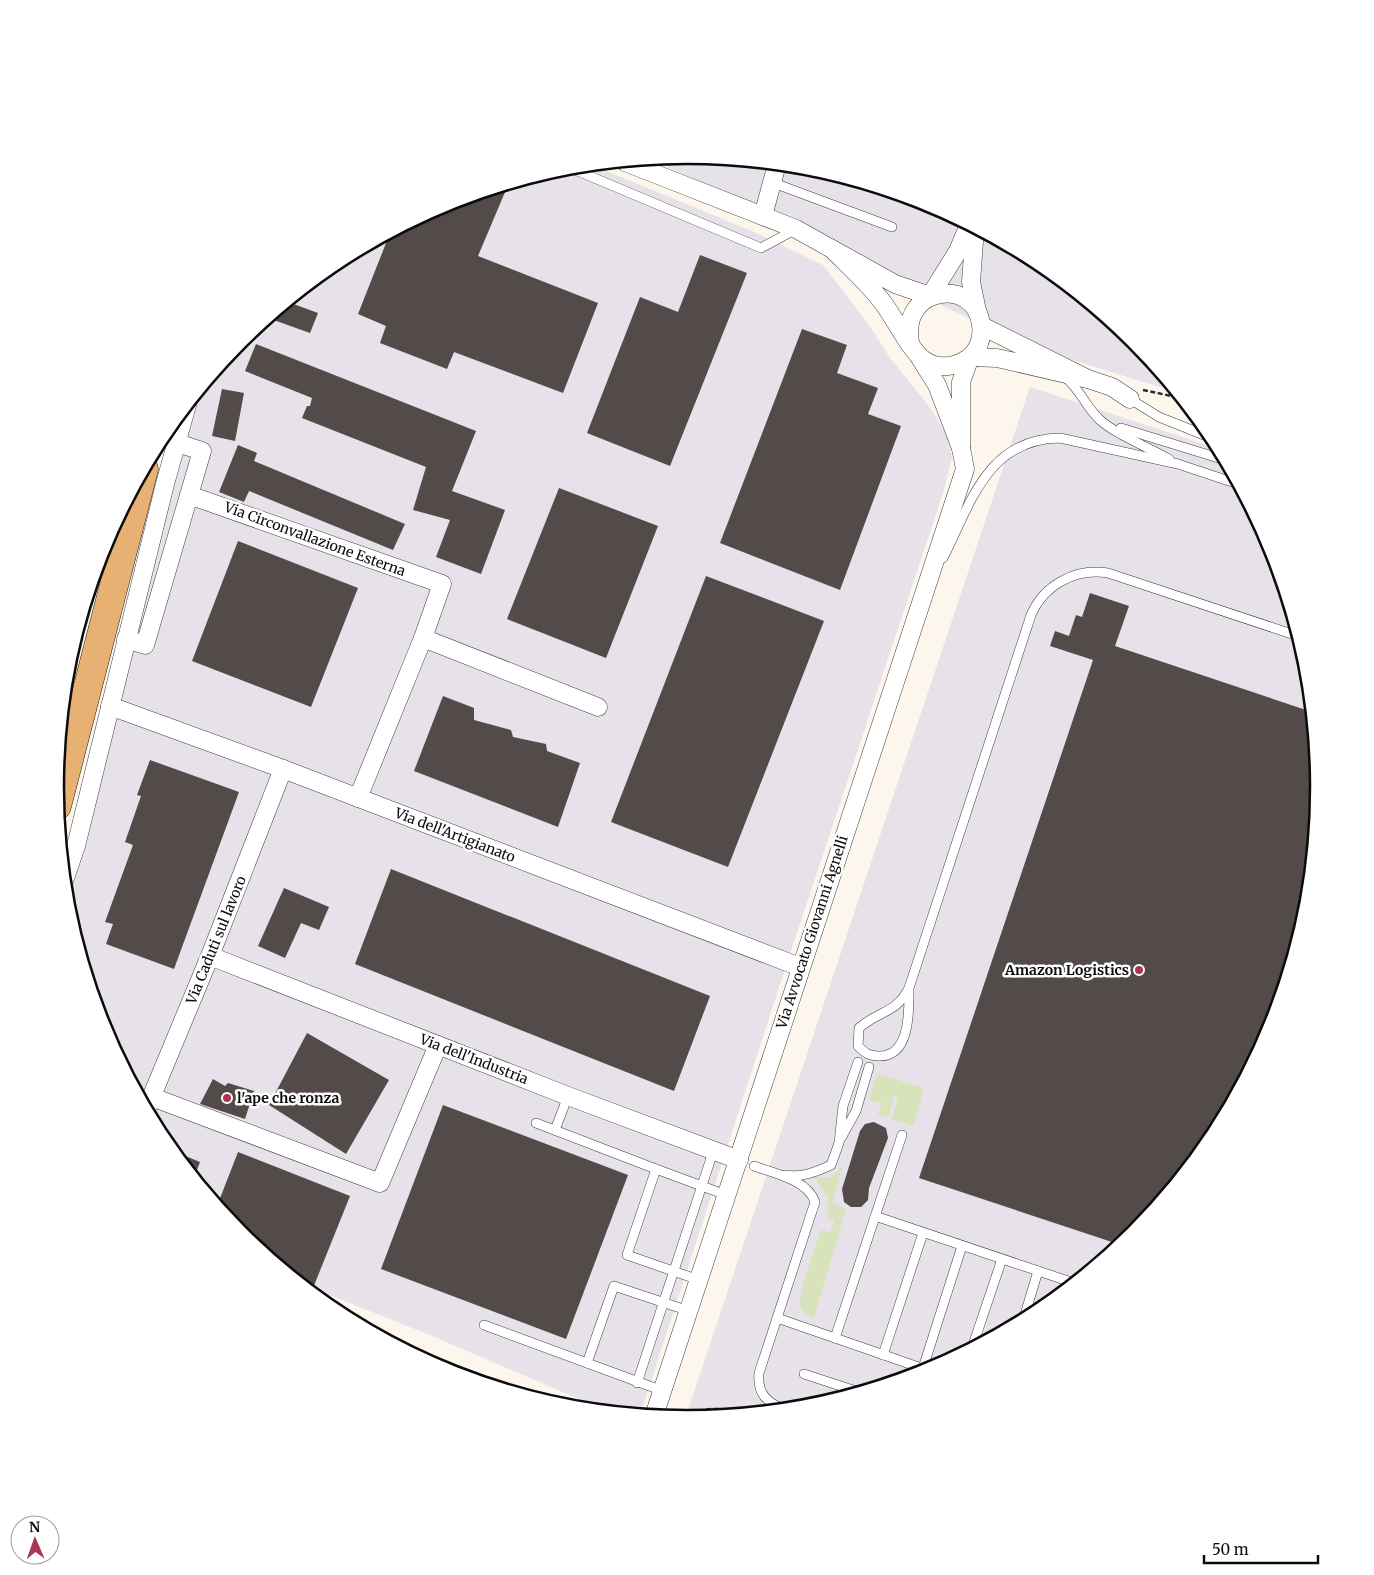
<svg xmlns="http://www.w3.org/2000/svg" width="1374" height="1575" viewBox="0 0 1374 1575" font-family="Merriweather,serif">
<style>
.industrial{fill:#e7e1e9}
.green{fill:#d8e2bb}
.building{fill:#534b49}
.lines{fill:none;stroke-linecap:round;stroke-linejoin:round}
.lane-casing{stroke:#3f3f3f;stroke-width:10}
.street-casing{stroke:#3f3f3f;stroke-width:19}
.primary-casing{stroke:#1d1d1d;stroke-width:29}
.path{stroke:#2e2e2e;stroke-width:2.5;stroke-dasharray:5 2.5;stroke-linecap:butt}
.lane{stroke:#fff;stroke-width:9}
.street{stroke:#fff;stroke-width:18}
.primary{stroke:#e7b173;stroke-width:28}
.poi-dot{fill:#a93655;stroke:#fff;stroke-width:2}
.labels{text-anchor:middle;stroke-width:5;stroke-linejoin:round;paint-order:stroke}
.street-label{font-size:14px;fill:#0c0c0c;stroke:#fff}
.poi-label{font-size:14px;font-weight:bold;fill:#0c0c0c;stroke:#fff;text-anchor:end}
.rim{fill:none;stroke:#0c0c0c;stroke-width:2.5}
</style>
<rect width="100%" height="100%" fill="#fdf6ed"/>
<g class="industrial">
<path d="M687,156L811,168L929,204L1038,262L1134,341L1176,392L1027,346L905,288L833,240L649,159Z"/>
<path d="M592,165L754,232L823,265L869,325L890,358L928,405L946,432L952,457L944,490L787,963L640,1415L609,1412L430,1335L299,1283L240,1234L161,1138L103,1029L67,911L66,900L83,849L173,486L200,390L240,340L336,262L445,204L564,168Z"/>
<path d="M1030,387L1219,449L1271,546L1307,664L1319,787L1307,911L1271,1030L1212,1139L1134,1235L1038,1313L929,1371L810,1407L685,1419Z"/>
</g>
<g class="green">
<path d="M877,1074L924,1088L913,1126L892,1119L898,1097L894,1096L888,1118L878,1115L882,1103L869,1100Z"/>
<path d="M843,1165L832,1203L846,1209L814,1318C807,1315 802,1313 800,1305C798,1293 816,1245 821,1230L830,1232L835,1220L827,1218L829,1199L814,1177H831Z"/>
</g>
<g class="building">
<path d="M508,185L478,256L598,303L563,393L454,352L447,369L380,343L386,326L358,314L390,233L445,204Z"/>
<path d="M700,255L747,273L670,466L587,433L640,297L678,312Z"/>
<path d="M288,302L318,313L310,333L268,318Z"/>
<path d="M802,329L847,345L837,373L878,388L868,414L901,426L840,590L720,543Z"/>
<path d="M256,344L476,431L452,491L505,510L481,574L436,557L450,520L413,510L426,467L302,418L307,406H310L312,398L245,371Z"/>
<path d="M222,389L244,393L235,441L212,436Z"/>
<path d="M238,445L257,453L254,461L405,524L393,550L249,491L244,502L219,492Z"/>
<path d="M559,488L658,526L606,658L507,619Z"/>
<path d="M238,541L358,588L311,707L192,661Z"/>
<path d="M706,576L824,621L728,867L611,822Z"/>
<path d="M1090,593L1129,606L1115,646L1312,712L1319,788L1307,911L1271,1030L1212,1139L1134,1235L1121,1245L919,1178L1093,660L1050,646L1055,631L1069,636L1076,615L1082,617Z"/>
<path d="M443,696L474,708V720L511,730L513,737L546,744L547,751L580,763L558,827L414,771Z"/>
<path d="M150,760L239,792L174,969L106,944L113,924L105,922L133,845L125,842L141,796L137,795Z"/>
<path d="M391,869L710,996L674,1091L355,964Z"/>
<path d="M284,888L329,907L319,930L301,923L285,958L258,946Z"/>
<path d="M307,1033L389,1080L346,1154L269,1105Z"/>
<path d="M213,1079L225,1086L228,1083L254,1091L245,1119L200,1104Z"/>
<path d="M443,1105L628,1175L566,1339L381,1269Z"/>
<path d="M874,1122L886,1128L888,1138L869,1188L868,1200L861,1207H851L844,1202L842,1189L860,1131L865,1124Z"/>
<path d="M171,1150L200,1162L194,1178L181,1163Z"/>
<path d="M238,1152L350,1196L311,1293L240,1234L217,1206Z"/>
</g>
<g class="lines">
<defs>
<g id="lane">
<path d="M568,167L761,248L796,229"/>
<path d="M771,182L892,227"/>
<path d="M1065,377C1080,389 1086,407 1100,420C1115,434 1150,448 1169,459"/>
<path d="M1130,399L1159,417L1214,439"/>
<path d="M1121,428L1225,460"/>
<path d="M943,558C971,503 987,439 1060,438L1178,464L1238,484"/>
<path d="M909,988C909,1009 911,1058 878,1056C869,1056 865,1053 858,1046L859,1028C878,1011 897,1013 909,988L1031,615C1044,585 1075,568 1108,573L1298,636"/>
<path d="M536,1123L656,1169"/>
<path d="M555,1130L568,1096"/>
<path d="M841,1138L856,1111L869,1067"/>
<path d="M754,1166C773,1173 808,1180 815,1202L759,1373C757,1394 767,1403 786,1410"/>
<path d="M785,1175C801,1178 816,1172 831,1165L839,1143L843,1106L858,1062"/>
<path d="M875,1216L1074,1283"/>
<path d="M699,1280L627,1255L656,1169L726,1195"/>
<path d="M777,1318L835,1338L902,1135"/>
<path d="M1023,1321L1038,1271"/>
<path d="M484,1325L663,1391"/>
<path d="M835,1338L930,1371"/>
<path d="M972,1348L1002,1259"/>
<path d="M883,1355L923,1233"/>
<path d="M587,1363L614,1286L689,1311"/>
<path d="M923,1368L962,1246"/>
<path d="M804,1374L859,1392"/>
<path d="M637,1383L713,1152"/>
</g>
<g id="street">
<path d="M625,162L796,229L832,249"/>
<path d="M763,216L777,164"/>
<path d="M975,228L971,282L977,311"/>
<path d="M910,342C900,285 976,277 981,325C983,338 978,352 967,359C955,367 938,370 924,360C910,351 893,314 880,299C866,281 848,265 832,249L895,284L930,296L958,251L969,225"/>
<path d="M920,358L937,385L961,448V382L970,357L997,358L1088,379L982,326"/>
<path d="M1088,379L1112,387L1130,399"/>
<path d="M189,495L442,584L423,638L358,798"/>
<path d="M423,638L598,707"/>
<path d="M126,639L145,645L202,451L177,443"/>
<path d="M110,706L283,769L800,967"/>
<path d="M64,881L76,846L165,484L187,405"/>
<path d="M210,956L568,1096L739,1160"/>
<path d="M152,1097L380,1183L438,1045"/>
<path d="M146,1110L210,956L283,769"/>
<path d="M654,1416L965,469L961,448"/>
</g>
<path id="primary" d="M57,806L144,469"/>
</defs>
<use href="#lane" class="lane-casing"/>
<use href="#street" class="street-casing"/>
<use href="#primary" class="primary-casing"/>
<g class="path">
<path d="M1143,390L1181,398"/>
<path d="M686,1419C701,1405 724,1408 743,1414"/>
</g>
<use href="#lane" class="lane"/>
<use href="#street" class="street"/>
<use href="#primary" class="primary"/>
</g>
<g class="poi-dot">
<circle cx="1139" cy="970" r="5"/>
<circle cx="227" cy="1098" r="5"/>
</g>
<g class="labels">
<g class="street-label">
<text transform="translate(315 539) rotate(20)" y="5">Via Circonvallazione Esterna</text>
<text transform="translate(455 835) rotate(21)" y="5">Via dell'Artigianato</text>
<text transform="translate(812 932) rotate(-72)" y="5">Via Avvocato Giovanni Agnelli</text>
<text transform="translate(216 940) rotate(-68)" y="5">Via Caduti sul lavoro</text>
<text transform="translate(474 1059) rotate(21)" y="5">Via dell'Industria</text>
</g>
<g class="poi-label">
<text x="1129" y="975">Amazon Logistics</text>
<text x="237" y="1103" text-anchor="start">l'ape che ronza</text>
</g>
</g>
<path d="M0 0H1374V1575H0ZM64 787a623 623 0 1 1 1246 0a623 623 0 1 1-1246 0Z" fill="#fff" fill-rule="evenodd"/>
<path class="rim" d="M64 787a623 623 0 1 1 1246 0a623 623 0 1 1-1246 0Z"/>
<g transform="translate(35 1540) rotate(358)"><circle r="24" fill="#ffffff" stroke="#9e9e9e"/>
<path d="M0-4L9 19L0 12L-9 19Z" fill="#a93655"/>
<text y="-8" font-size="14" font-weight="bold" text-anchor="middle" fill="#0c0c0c">N</text>
</g>
<path d="M1204 1555v8h114v-8" fill="none" stroke="#0c0c0c" stroke-width="2.5"/>
<text x="1212" y="1555" font-size="15" fill="#0c0c0c" stroke="#ffffff" stroke-width="4" paint-order="stroke">50 m</text>
</svg>
